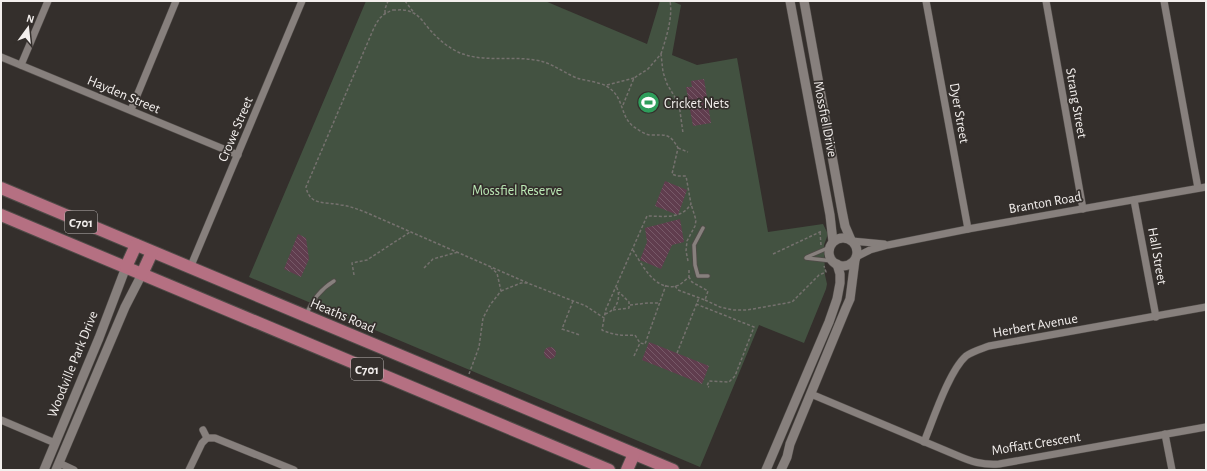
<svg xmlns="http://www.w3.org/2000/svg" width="1207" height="471" viewBox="0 0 1207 471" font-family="'Alegreya Sans',sans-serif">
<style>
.park{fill:#435241}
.building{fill:url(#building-back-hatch)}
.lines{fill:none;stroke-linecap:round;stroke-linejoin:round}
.service-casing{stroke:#504b48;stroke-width:5}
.minor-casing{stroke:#504b48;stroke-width:8}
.tertiary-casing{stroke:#504b48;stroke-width:10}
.primary-casing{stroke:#504b48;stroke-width:14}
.path{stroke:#75716e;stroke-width:1.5;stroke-dasharray:3 2;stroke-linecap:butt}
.service{stroke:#87807d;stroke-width:3.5}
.minor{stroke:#87807d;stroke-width:7}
.tertiary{stroke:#87807d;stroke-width:9}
.primary{stroke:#b57082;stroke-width:12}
.labels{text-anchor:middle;stroke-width:3.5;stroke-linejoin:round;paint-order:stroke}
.shield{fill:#342f2c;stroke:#bab5b3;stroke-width:1}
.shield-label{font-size:13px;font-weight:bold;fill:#f3efed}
.street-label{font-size:14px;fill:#f3efed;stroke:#342f2c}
.poi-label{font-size:14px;fill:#f3efed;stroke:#342f2c;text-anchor:start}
.park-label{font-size:14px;fill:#bceab6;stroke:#342f2c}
</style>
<defs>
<pattern id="building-back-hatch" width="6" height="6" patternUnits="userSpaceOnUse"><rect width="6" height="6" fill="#603d4e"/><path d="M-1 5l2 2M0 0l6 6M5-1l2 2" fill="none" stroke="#775968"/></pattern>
</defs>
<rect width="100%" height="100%" fill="#342f2c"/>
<path class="park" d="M366,1H545L647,44L660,1H672L681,5L672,55L697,65L737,58L768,232L823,224L828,234L824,245L825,275L827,284L826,289L804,343L759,325L700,467L249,277Z"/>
<g class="building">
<path d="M704,79L711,123L693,126L686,87H692L691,81Z"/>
<path d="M665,181L687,190L678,215L655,206Z"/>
<path d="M680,219L684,242L672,245L661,269L640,260L647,242L645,228Z"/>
<path d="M298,234L306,238L309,259L301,277L284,269Z"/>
<path d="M649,342L709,366L702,384L642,360Z"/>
<circle cx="550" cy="353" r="6"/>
</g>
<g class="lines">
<defs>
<g id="service">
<path d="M703,228L694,245L695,265L698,276H708"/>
<path d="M807,257L830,247"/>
<path d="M806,258L833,261"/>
<path d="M306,315C312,300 321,289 334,281"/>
</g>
<g id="minor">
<path d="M926,1L968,229"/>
<path d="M1046,1L1083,209"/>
<path d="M1164,1L1198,188"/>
<path d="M1,57L238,155"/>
<path d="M21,65L48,1"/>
<path d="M131,110L176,1"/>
<path d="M1134,200L1156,317"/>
<path d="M852,241L884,244"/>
<path d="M856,257L870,250L888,245L968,229L1206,187"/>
<path d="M190,268L302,1"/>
<path d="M811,394L956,455C972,462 982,465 999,464L1206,427"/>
<path d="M1,420L55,443"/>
<path d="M203,430L207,438"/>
<path d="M1165,434L1172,470"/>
<path d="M924,442C933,420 949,371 966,356C973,351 981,349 989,346L1206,307"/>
<path d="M59,463L74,470"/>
<path d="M189,470L202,443L207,438H215L294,470"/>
</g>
<g id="tertiary">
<path d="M790,1L830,215L833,242"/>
<path d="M804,1L842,211L845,226L851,240"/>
<circle cx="843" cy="252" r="14"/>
<path d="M44,470L99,338L126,267"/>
<path d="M56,470L125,307L142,274"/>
<path d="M766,470L829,322L837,299L840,283V274L837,264"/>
<path d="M781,470L787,457L790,444L846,308L850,299L855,260"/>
</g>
<g id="primary">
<path d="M1,188L673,470"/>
<path d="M1,215L609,470"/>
<path d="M126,267L136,245"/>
<path d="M142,274L152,252"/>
<path d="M627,470L634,454"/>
</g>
</defs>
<use href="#service" class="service-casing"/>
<use href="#minor" class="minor-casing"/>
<use href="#tertiary" class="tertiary-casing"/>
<use href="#primary" class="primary-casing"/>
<g class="path">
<path d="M405,1L415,14"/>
<path d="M393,10C399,10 406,9 411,12C420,15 425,25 431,31C439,40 451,50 463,54C486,62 511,56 535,60C551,62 562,72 577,78C586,81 600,82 606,86C625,96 619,116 634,127C639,130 645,135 651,135C665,135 670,133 678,148L672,174L677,176H686L691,204C681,220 663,216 647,216L606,309L604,318L586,306L530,284L365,212C357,209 350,206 341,205C326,201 310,207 306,187L373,30C378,19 382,14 393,10Z"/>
<path d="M385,13V9L388,1"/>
<path d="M661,54C666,38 673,18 670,1"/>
<path d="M607,85L634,78"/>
<path d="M623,105L634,78L648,69L661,54L663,72L667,84L679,104L683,133"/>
<path d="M678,148L688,152"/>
<path d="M820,232L821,245"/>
<path d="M633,250C642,265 655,291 676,286C681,285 685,280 689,277V269"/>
<path d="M773,254L822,231"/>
<path d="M688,261L686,251L687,241L695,226L696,220L691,204"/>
<path d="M424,268L433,259L458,252"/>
<path d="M354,275L352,263L367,260L410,232"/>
<path d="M675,286L678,290L705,300L708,291L692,282L689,277"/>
<path d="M501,291L521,283H527"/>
<path d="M705,300L720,307L733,310H747L792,302L819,275L826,272L824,266"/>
<path d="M573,301L562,329L580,335"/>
<path d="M696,304L754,327L735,376L729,382L709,381L707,386L709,387"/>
<path d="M630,305L648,303H659"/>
<path d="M613,310L629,308V302L619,292"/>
<path d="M605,314C617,310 622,297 616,286"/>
<path d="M604,319L602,330C613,335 623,336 635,335L640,343L645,344L666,285"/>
<path d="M677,353L699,298"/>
<path d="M634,356L640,343"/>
<path d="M469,374L479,347L483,318L490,305L501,291L497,273L491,268"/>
</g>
<use href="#service" class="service"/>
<use href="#minor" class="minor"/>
<use href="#tertiary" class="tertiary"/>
<use href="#primary" class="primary"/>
</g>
<defs>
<symbol id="stadium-disc" viewBox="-11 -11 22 22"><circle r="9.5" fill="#2e9e5b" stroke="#342f2c"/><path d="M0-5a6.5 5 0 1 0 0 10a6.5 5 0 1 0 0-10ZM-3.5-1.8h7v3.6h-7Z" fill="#fff"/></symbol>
</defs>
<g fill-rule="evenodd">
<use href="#stadium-disc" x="636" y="90" width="25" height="25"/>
</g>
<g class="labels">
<g class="shield">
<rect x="65" y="211" width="32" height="22" rx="3"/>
<rect x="351" y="358" width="32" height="22" rx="3"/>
</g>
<g class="shield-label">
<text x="81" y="227">C701</text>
<text x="367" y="374">C701</text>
</g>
<g class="street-label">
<text transform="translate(124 94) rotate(23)" y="5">Hayden Street</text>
<text transform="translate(1077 103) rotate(80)" y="5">Strang Street</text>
<text transform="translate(960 113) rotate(80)" y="5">Dyer Street</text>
<text transform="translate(826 119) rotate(79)" y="5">Mossfiel Drive</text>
<text transform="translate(235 129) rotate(-67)" y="5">Crowe Street</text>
<text transform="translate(1045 202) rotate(-10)" y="5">Branton Road</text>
<text transform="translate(1158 256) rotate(80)" y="5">Hall Street</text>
<text transform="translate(343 315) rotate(23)" y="5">Heaths Road</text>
<text transform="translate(1035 325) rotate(-10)" y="5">Herbert Avenue</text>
<text transform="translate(72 364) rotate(-68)" y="5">Woodville Park Drive</text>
<text transform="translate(1036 443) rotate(-9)" y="5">Moffatt Crescent</text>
</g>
<g class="poi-label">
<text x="664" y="108">Cricket Nets</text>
</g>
<g class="park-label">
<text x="517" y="195">Mossfiel Reserve</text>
</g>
</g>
<rect width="1207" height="471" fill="none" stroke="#f3efed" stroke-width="4"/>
<g transform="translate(28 28) rotate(15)" stroke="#342f2c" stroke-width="3" paint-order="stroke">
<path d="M0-3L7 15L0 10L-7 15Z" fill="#f3efed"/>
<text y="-6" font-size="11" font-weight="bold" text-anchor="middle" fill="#f3efed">N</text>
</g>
</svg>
